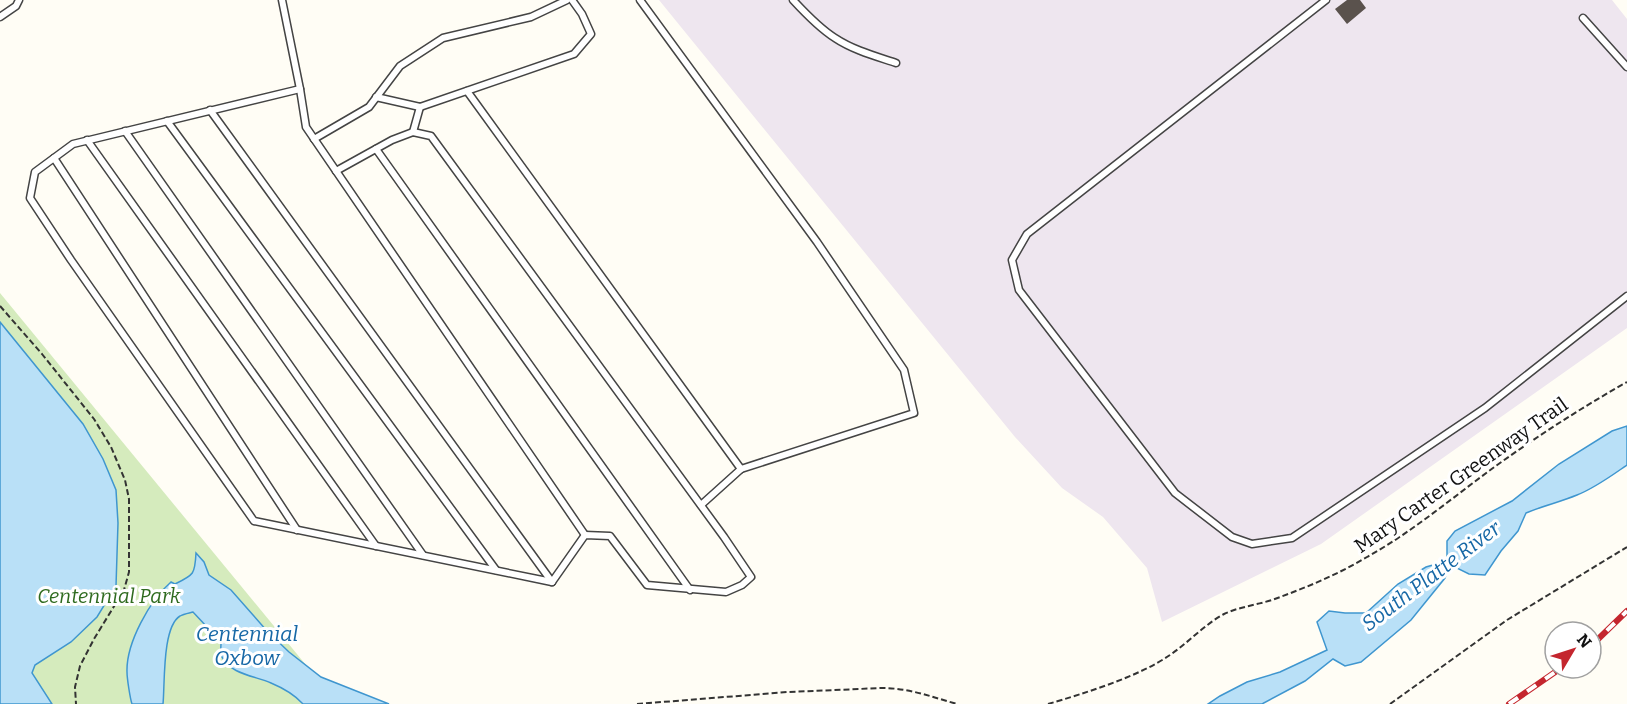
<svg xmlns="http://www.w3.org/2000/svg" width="1627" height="704" viewBox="0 0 1627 704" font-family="Bitter,serif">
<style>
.industrial{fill:#eee6ef}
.green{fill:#d5ebbd}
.water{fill:#b9e0f7;stroke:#3f96cf;stroke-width:1.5}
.building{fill:#5a524d}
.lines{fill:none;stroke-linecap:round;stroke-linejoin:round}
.lane-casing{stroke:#444;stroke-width:9}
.path{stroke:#333;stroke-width:2;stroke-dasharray:6 3;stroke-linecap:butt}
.lane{stroke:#fff;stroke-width:6}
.rail-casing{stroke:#c4262e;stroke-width:6}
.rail{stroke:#fff;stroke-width:4;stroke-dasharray:11;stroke-linecap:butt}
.labels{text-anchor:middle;stroke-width:6;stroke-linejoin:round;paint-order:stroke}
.street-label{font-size:20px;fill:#111;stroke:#fff}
.park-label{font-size:20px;font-style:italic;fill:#2f6b1f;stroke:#fff}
.water-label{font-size:21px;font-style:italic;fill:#1768a6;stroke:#fff}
</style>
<rect width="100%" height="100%" fill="#fffdf5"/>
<path class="industrial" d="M659,0H1612L1627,19V328L1321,544L1162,622L1147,568L1103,517L1062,488L1015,437Z"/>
<path class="green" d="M0,293L338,704H0Z"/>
<g class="water">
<path d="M0,322L83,424L103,459L116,490L118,523L116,586L97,617L71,642L35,665L32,673L52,704H0Z"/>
<path d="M1627,426V465C1611,476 1595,488 1577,495C1560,502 1543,506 1526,513L1518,531L1501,551L1485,575L1469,574L1455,567L1448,570L1445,578L1411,620L1361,662L1345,666L1333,659L1305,681L1262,704H1208L1220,696L1247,682L1280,672L1327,650L1317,622L1329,611L1345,613H1366L1398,584L1426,567L1447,561V541L1455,531L1512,501L1559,464L1612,431Z"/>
<path d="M196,553L204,562L209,575L231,590L267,631L289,652L321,677L389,704H303C294,694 283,688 271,683C255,676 230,674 222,657C220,652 221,647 221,643L213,637L207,627L193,612C189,613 183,614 180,616C162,627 165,684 163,704H132C130,698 127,678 127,672C126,643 150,600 171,582L175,584C194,575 195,574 196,553Z"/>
</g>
<path class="building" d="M1347,0H1360L1366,8L1347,24L1335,9Z"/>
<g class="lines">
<defs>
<g id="lane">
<path d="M282,0L300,89L306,127L585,535"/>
<path d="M640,0L817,242L904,370L914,413L741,469L701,505"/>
<path d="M793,0C805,13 819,28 835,38C853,50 875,56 896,63"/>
<path d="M1326,0L1027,234L1012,260L1019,290L1175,493L1232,537L1252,544L1292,538L1485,408L1627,296"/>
<path d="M0,17L16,6L19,0"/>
<path d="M1583,18L1627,67"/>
<path d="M300,89L73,144L35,172L30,198L71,260L254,521L552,582L585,535L610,536L647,585L726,592L742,585L751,577L724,537L431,136L413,132L392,140L336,171"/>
<path d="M467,91L741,469"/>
<path d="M376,97L420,107L574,54L591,34L582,14L572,0"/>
<path d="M210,110L552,582"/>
<path d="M167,121L496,570"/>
<path d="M125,131L423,555"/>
<path d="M413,132L420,107"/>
<path d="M314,139L369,107L400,66L443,38L531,17L567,0"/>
<path d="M87,140L376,546"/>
<path d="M376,149L690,590"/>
<path d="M54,158L297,530"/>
</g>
</defs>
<use href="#lane" class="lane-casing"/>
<g class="path">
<path d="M0,306L42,354L94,419L111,447L125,480L129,499V572L124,590L94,639L80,666L75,687L76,704"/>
<path d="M637,704L788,692L882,688C909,688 932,697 957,704"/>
<path d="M1048,704C1085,693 1138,677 1170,655C1189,642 1204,625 1224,614C1239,607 1256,605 1272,600C1305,588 1337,575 1367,557C1412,532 1452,498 1493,468C1536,437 1581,408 1627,382"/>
<path d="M1390,704L1507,620L1627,547"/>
</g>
<use href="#lane" class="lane"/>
<defs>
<g id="rail">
<path d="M1591,646L1627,611"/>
<path d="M1509,704L1561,668"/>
</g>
</defs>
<use href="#rail" class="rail-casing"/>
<use href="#rail" class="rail"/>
</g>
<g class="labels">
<g class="street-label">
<text transform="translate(1461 475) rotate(-35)" y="7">Mary Carter Greenway Trail</text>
</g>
<g class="park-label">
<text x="109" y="603">Centennial Park</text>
</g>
<g class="water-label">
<text transform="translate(1431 576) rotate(-37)" y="7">South Platte River</text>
<text x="247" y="641">Centennial<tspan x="247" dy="24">Oxbow</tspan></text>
</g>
</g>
<g transform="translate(1573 650) rotate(51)"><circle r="28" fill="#ffffff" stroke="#a0a0a0" stroke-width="1.5"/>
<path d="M0-4.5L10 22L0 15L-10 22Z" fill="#c4262e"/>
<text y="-9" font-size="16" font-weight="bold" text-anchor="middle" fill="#111111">N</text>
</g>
</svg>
